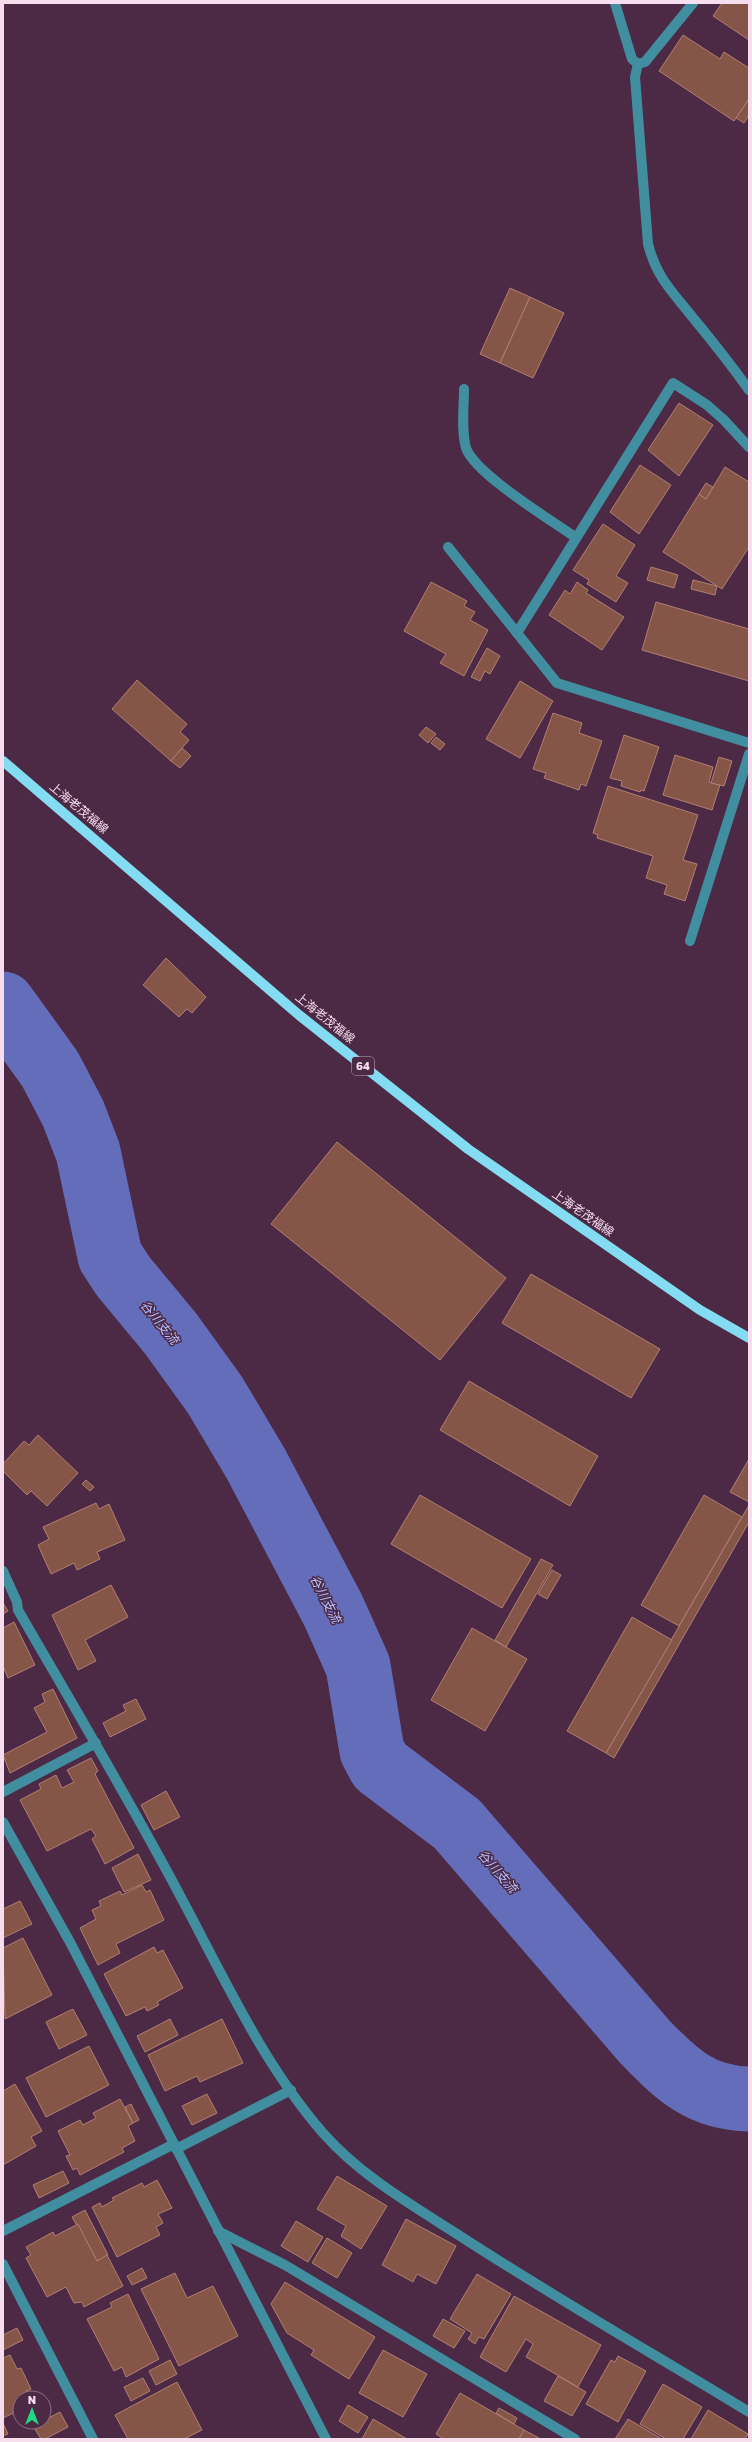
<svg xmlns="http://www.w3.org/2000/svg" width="752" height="2442" viewBox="0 0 752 2442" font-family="'Golos Text','Noto Sans JP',sans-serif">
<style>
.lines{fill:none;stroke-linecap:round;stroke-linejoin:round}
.river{stroke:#646db9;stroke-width:65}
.building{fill:#855648;stroke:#b27f71}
.minor{stroke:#428ea1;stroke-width:10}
.major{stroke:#84dcf3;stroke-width:10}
.labels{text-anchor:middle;stroke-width:3;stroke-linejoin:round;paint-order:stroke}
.shield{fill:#4c2944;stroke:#c3a8bc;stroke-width:1}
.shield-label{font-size:11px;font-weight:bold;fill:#f6deef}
.street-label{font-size:12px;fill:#f6deef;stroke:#4c2944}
.water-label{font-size:13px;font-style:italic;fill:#b5c0fe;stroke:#4c2944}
</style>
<rect width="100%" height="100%" fill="#4c2944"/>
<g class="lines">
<path class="river" d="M3,1004L50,1069L73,1113L88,1152L110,1256L123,1276L171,1334L215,1395L256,1464L333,1610L358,1666L372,1751L380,1766L457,1824L645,2042C677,2075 701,2098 749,2099"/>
</g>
<g class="building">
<path d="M722,3H749V40L713,16Z"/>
<path d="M683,35L720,59L724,52L749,68V99L734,121L659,71Z"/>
<path d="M749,99V115L744,123L736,118Z"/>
<path d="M510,288L530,297L500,363L480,354Z"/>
<path d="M530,297L564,313L533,378L500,363Z"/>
<path d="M679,403L713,425L679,476L648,450Z"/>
<path d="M640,465L671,485L639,534L610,512Z"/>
<path d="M725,467L749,482V547L722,589L663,552L699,494L706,499Z"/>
<path d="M706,483L713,487L706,499L699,494Z"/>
<path d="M603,524L635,545L616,576L628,583L616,602L587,584L589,580L573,570Z"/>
<path d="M651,567L678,575L674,588L647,580Z"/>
<path d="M693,580L717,586L715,595L691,589Z"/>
<path d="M431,582L467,601L464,606L475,612L470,620L488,630L464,676L440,663L446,654L404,631Z"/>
<path d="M577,582L588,590L586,593L624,617L602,650L549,615L565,590L570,594Z"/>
<path d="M656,602L749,629V681L642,650Z"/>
<path d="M487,648L500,656L490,674L485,671L480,681L471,677Z"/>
<path d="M137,680L187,724L180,732L189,740L171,761L112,709Z"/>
<path d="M520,681L553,701L520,758L486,739Z"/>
<path d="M553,713L582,723L579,733L602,741L586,786L581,784L579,790L544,778L546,773L533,769Z"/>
<path d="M426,727L436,734L428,743L419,735Z"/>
<path d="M624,735L659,747L644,791L641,790L640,792L621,786L622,781L610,778Z"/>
<path d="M436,737L445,744L440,750L431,743Z"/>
<path d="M182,748L191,756L180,768L171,761Z"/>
<path d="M675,755L713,767L709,782L720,785L712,810L663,795Z"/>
<path d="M719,757L732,761L724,786L711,783Z"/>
<path d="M608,786L698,815L683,860L697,864L685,901L664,894L667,885L646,878L653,856L597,838L598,835L593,833Z"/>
<path d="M166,958L206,997L192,1013L187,1009L179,1017L143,985Z"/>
<path d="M337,1142L506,1278L440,1360L271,1224Z"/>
<path d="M531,1274L660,1349L631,1398L502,1323Z"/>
<path d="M469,1381L598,1456L570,1506L440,1430Z"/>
<path d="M38,1435L78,1473L47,1506L31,1491L27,1495L3,1471V1464L24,1441L29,1445Z"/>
<path d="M749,1459V1502L730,1492Z"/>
<path d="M86,1480L94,1487L90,1491L82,1484Z"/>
<path d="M420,1495L531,1559L502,1608L391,1544Z"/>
<path d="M704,1495L742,1517L679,1626L641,1605Z"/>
<path d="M96,1503L99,1509L109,1504L125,1540L97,1552L100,1559L77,1570L74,1563L51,1574L38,1545L49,1539L43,1527Z"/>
<path d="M749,1505V1522L614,1758L606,1753Z"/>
<path d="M541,1559L553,1565L506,1647L495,1640Z"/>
<path d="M552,1570L561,1575L547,1599L538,1594Z"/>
<path d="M111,1585L128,1617L85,1640L96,1661L78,1670L52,1615Z"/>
<path d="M3,1603L8,1611L3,1614Z"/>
<path d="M632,1617L672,1640L606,1753L567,1731Z"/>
<path d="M14,1622L35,1665L8,1678L3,1666V1628Z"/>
<path d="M472,1628L527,1659L485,1731L431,1700Z"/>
<path d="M53,1689L77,1738L10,1773L3,1755L47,1732L34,1708L45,1702L42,1694Z"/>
<path d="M136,1699L146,1719L110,1737L103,1723L126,1711L123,1705Z"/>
<path d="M91,1758L98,1771L95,1774L134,1848L105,1864L92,1839L96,1836L91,1829L47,1851L20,1800L41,1789L39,1784L56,1775L62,1788L74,1782L67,1770Z"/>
<path d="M166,1791L180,1817L154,1830L141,1805Z"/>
<path d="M138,1854L151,1880L124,1892L112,1868Z"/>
<path d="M142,1885L146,1892L150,1890L164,1920L116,1944L120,1953L98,1965L80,1928L96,1919L92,1910L101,1906L99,1901L120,1891L122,1895Z"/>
<path d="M20,1901L32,1924L3,1938V1909Z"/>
<path d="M23,1938L52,1995L5,2019L3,1948Z"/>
<path d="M154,1947L157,1953L163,1950L183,1988L157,2002L159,2005L147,2011L145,2007L126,2016L104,1974Z"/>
<path d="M73,2009L87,2035L59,2049L46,2022Z"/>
<path d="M170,2019L178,2035L145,2052L137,2036Z"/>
<path d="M222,2019L243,2063L200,2082L197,2076L165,2091L148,2055Z"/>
<path d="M89,2046L109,2085L46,2117L26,2078Z"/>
<path d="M15,2084L42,2131L31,2137L36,2146L3,2165V2091Z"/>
<path d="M207,2094L217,2113L192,2125L182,2106Z"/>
<path d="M120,2099L133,2123L128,2126L135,2141L122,2148L124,2152L80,2175L77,2168L73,2170L66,2156L70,2155L58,2131L80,2120L83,2125L96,2118L93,2113Z"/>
<path d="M131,2104L139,2120L133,2123L125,2107Z"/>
<path d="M63,2171L69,2183L39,2198L33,2185Z"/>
<path d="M337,2176L387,2206L361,2249L341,2236L346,2226L317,2209Z"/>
<path d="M157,2180L172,2208L158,2214L163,2223L156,2227L160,2235L117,2257L92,2207L100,2203L102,2207L114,2200L112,2198L142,2183L144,2187Z"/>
<path d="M85,2210L108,2255L97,2261L72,2217Z"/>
<path d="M406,2219L456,2246L436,2284L417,2274L413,2282L382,2265Z"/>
<path d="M296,2221L323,2237L308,2262L281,2246Z"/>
<path d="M78,2224L97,2261L107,2255L123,2286L84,2307L82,2302L74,2303L66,2287L47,2297L26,2258L31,2255L26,2247L53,2232L55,2236Z"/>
<path d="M327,2238L352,2253L337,2278L312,2263Z"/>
<path d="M142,2268L147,2278L132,2285L127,2276Z"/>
<path d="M175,2273L187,2298L213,2286L238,2336L179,2366L141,2289Z"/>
<path d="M477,2274L511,2294L484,2339L479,2337L475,2344L468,2339L472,2333L450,2319Z"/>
<path d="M285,2282L375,2337L349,2379L311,2355L314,2350L287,2333L271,2304Z"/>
<path d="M128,2294L159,2359L126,2377L122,2367L114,2371L87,2319L112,2307L110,2303Z"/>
<path d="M514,2296L601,2345L578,2387L526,2357L533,2344L526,2339L506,2372L480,2357Z"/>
<path d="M443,2319L465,2331L454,2348L433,2336Z"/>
<path d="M17,2328L23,2340L3,2350V2335Z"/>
<path d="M383,2350L427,2374L403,2417L359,2393Z"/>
<path d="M10,2355L17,2369L21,2368L31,2389L26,2391L30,2398H20V2410L3,2418V2358Z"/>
<path d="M618,2356L646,2371L618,2422L586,2404L611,2360L615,2362Z"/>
<path d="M170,2360L177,2374L156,2385L149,2371Z"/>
<path d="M558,2376L586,2392L572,2416L544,2401Z"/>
<path d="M143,2378L150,2391L131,2401L124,2387Z"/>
<path d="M177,2382L202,2430L184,2439H128L115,2415Z"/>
<path d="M663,2384L702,2407L683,2439H666L640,2424Z"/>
<path d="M460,2393L524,2430L519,2439H444L436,2434Z"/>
<path d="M348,2405L368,2417L358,2433L339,2421Z"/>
<path d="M499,2408L517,2418L514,2424L496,2413Z"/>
<path d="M708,2410L748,2434L745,2439H691Z"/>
<path d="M60,2412L68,2427L45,2439H41L33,2426Z"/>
<path d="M373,2419L407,2439H362Z"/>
<path d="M628,2419L662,2439H615Z"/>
<path d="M3,2423L8,2434L3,2436Z"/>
<path d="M524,2430L539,2438L538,2439H519Z"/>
</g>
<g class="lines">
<g class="minor">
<path d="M615,3L632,59L638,64"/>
<path d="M638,64L635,77L648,244C657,279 673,292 694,319C713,342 732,366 749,390"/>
<path d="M638,64L645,62L693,3"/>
<path d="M464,389C464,407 461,430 466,448C475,474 551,520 575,537"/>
<path d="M448,547L557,683L749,743"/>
<path d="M517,633L673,383L707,405L724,420L749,447"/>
<path d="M690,941L749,754"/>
<path d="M3,1571L17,1602L18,1610C74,1707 132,1804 184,1903C226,1982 264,2065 323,2133C360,2175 410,2204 457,2234C552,2296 652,2353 749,2412"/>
<path d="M3,1792L96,1743"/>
<path d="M3,1822L71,1944L326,2439"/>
<path d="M176,2149L291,2090"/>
<path d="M3,2231L174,2144"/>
<path d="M218,2231L285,2265L575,2439"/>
<path d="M3,2264L93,2439"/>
</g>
<path class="major" d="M3,761L299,1015L468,1149L700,1310L749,1338"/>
</g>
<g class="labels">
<rect class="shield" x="352" y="1057" width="22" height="18" rx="3"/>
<g class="shield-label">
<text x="363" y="1070">64</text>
</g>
<g class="street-label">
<text transform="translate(79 808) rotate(40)" y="4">上海老茂福線</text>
<text transform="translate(325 1018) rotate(39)" y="4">上海老茂福線</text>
<text transform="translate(583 1213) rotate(35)" y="4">上海老茂福線</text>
</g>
<g class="water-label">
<text transform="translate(160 1322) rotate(51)" y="5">谷川支流</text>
<text transform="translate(326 1599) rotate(63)" y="5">谷川支流</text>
<text transform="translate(498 1871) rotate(49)" y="5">谷川支流</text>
</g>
</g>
<rect width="752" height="2442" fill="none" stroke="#f6deef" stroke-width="8"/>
<g transform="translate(32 2410)"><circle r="19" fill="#4c2944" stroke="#907188"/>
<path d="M0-3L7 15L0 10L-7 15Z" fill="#22d887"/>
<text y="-6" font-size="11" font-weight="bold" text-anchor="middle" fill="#f6deef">N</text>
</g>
</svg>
